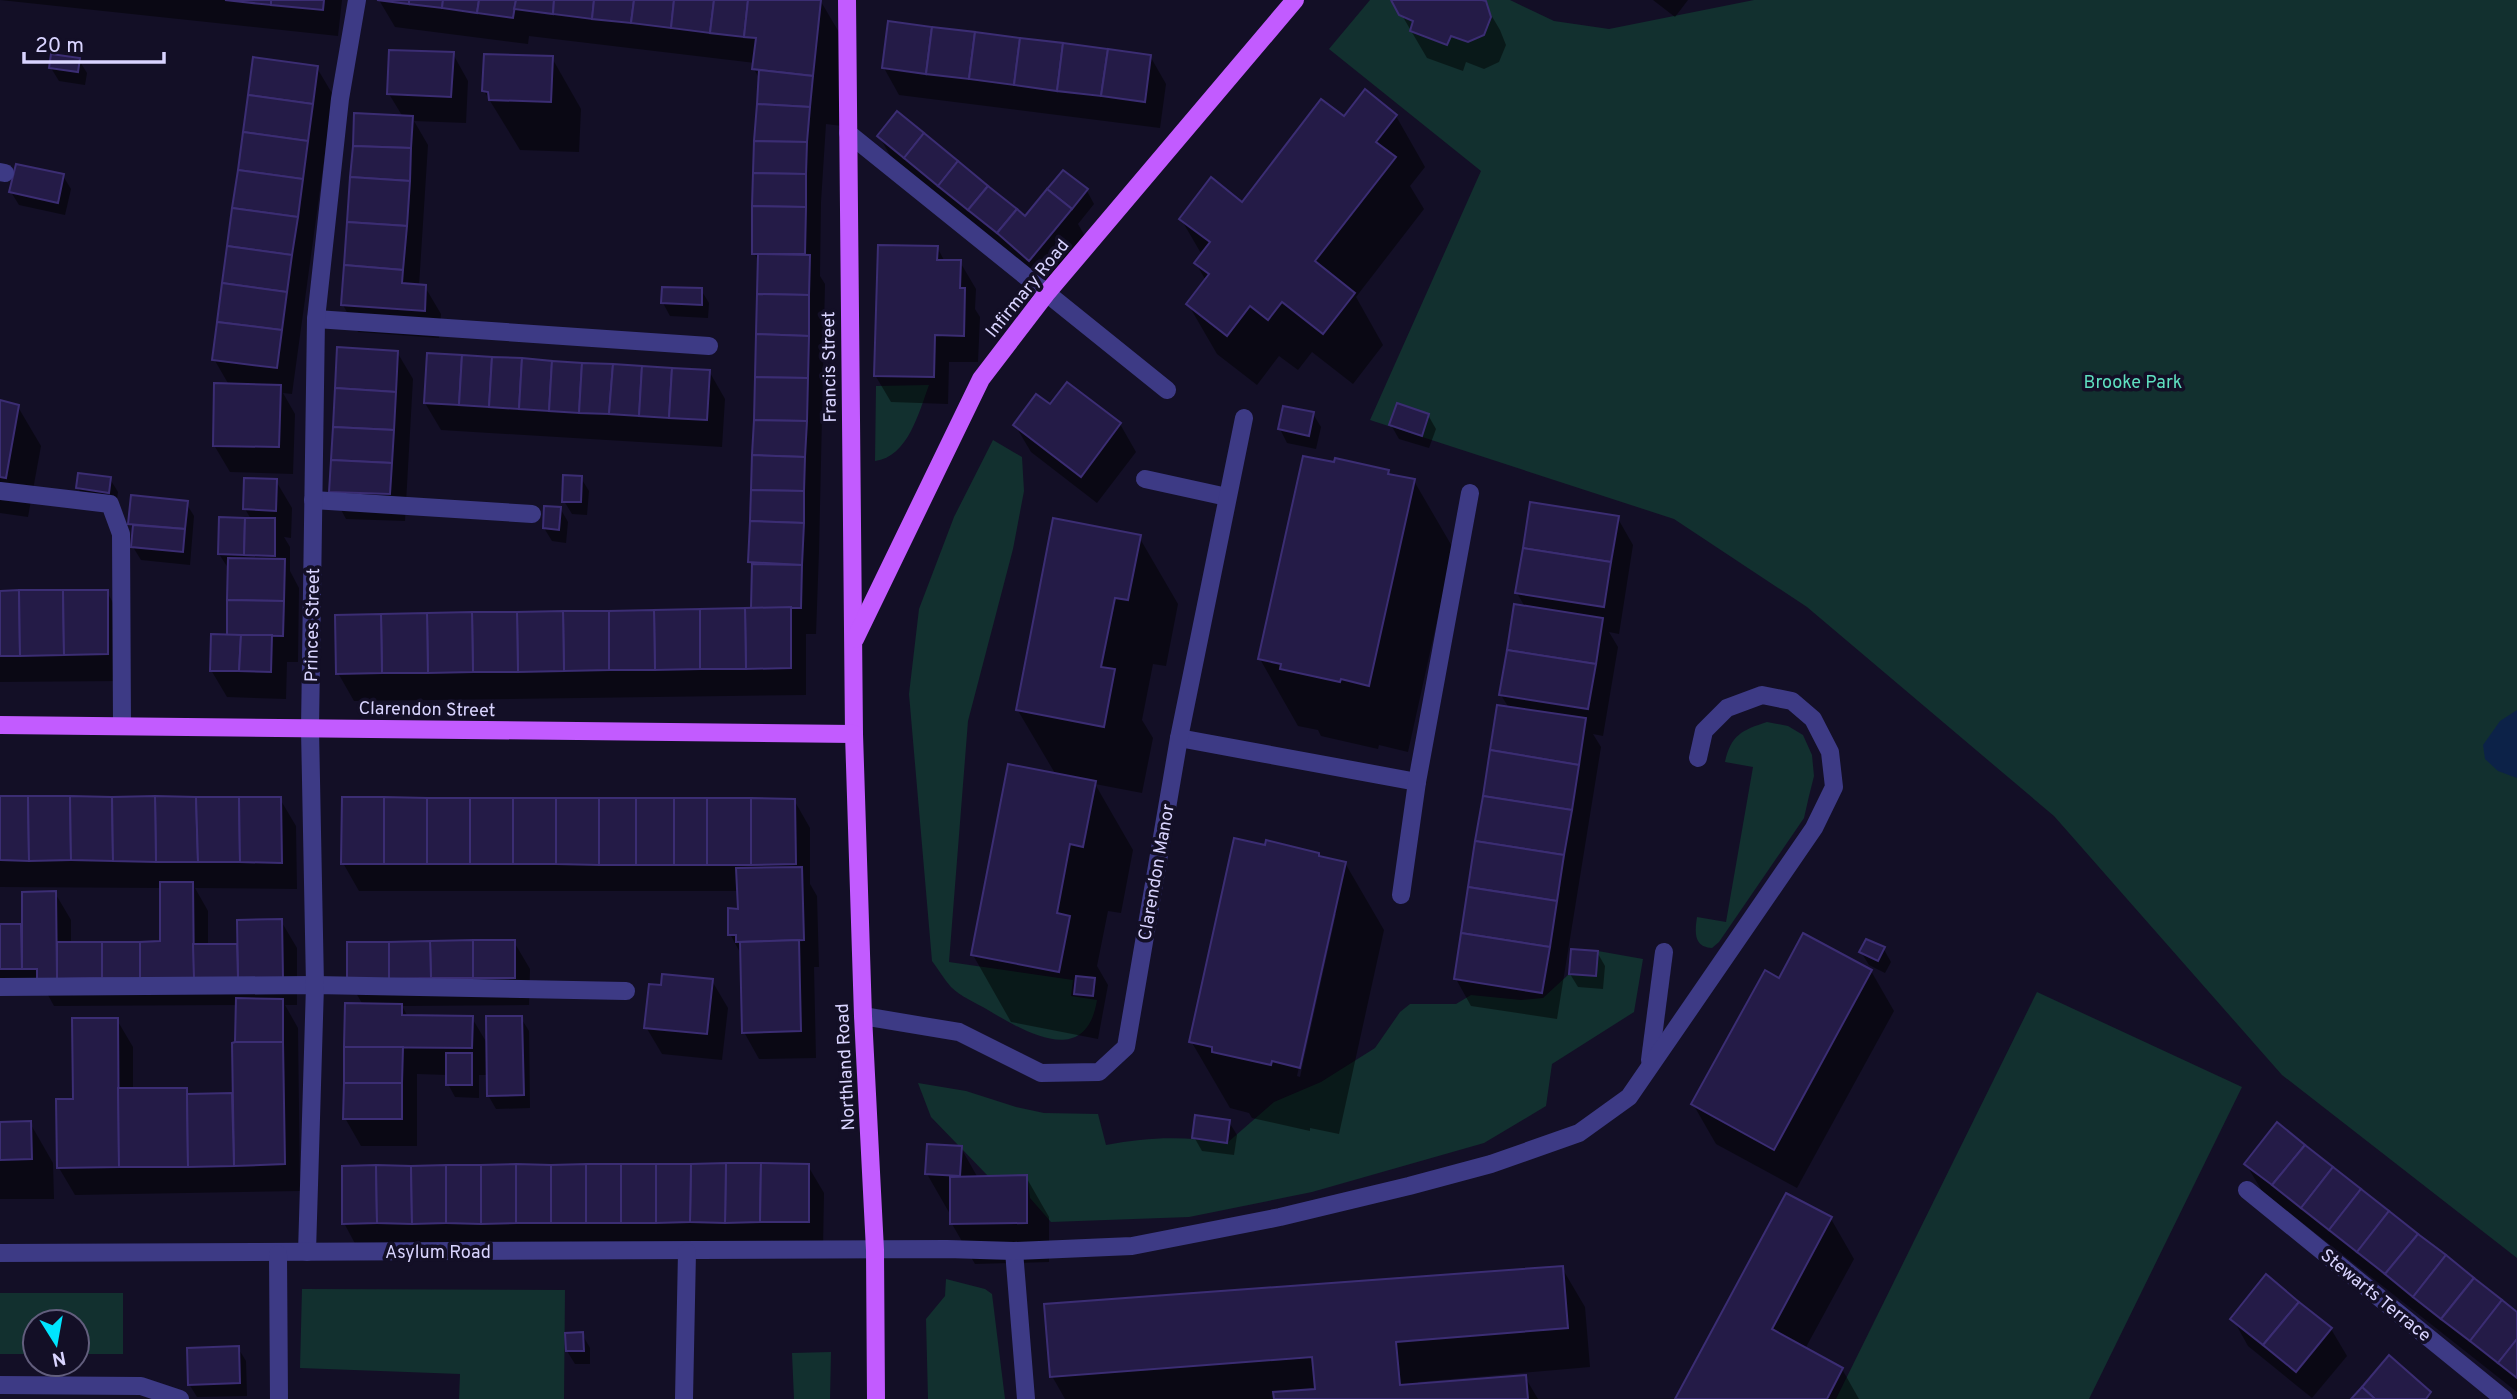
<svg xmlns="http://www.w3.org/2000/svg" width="2517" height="1399" viewBox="0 0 2517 1399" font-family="Overpass,sans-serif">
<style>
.green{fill:#12302f}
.water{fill:#0c2248}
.shadow{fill:#0007;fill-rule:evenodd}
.building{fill:#241b47;stroke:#3b2d73;stroke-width:2}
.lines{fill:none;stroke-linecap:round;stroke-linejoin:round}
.minor{stroke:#3d3a85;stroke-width:18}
.major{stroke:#c25bff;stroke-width:18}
.labels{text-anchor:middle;stroke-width:7;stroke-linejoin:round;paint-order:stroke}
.street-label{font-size:18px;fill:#d9d4ff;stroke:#130f26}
.park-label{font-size:18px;fill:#5fe0c0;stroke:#130f26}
</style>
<rect width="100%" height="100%" fill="#130f26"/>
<g class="green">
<path d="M1370,0H1510L1554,21L1609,29L1754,0H2517V1258L2282,1075L2054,816L1807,607L1674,519L1370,420L1481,171L1329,49Z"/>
<path d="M929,385C919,412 908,457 875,461L876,386Z"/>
<path d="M993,440L1022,457L1024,491L1013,549L968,721L949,962L1073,980L1071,996L1097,1000C1086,1069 1025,1032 988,1010C976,1003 960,996 951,987C944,979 938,969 932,961L909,694L919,609L954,517Z"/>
<path d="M1767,722L1788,726L1803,735L1812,755L1814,776L1809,796L1804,818L1719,942L1712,948C1693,947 1695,931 1697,917L1726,922L1753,767L1725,762C1731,735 1742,730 1767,722Z"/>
<path d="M1598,951L1643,959L1634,1012L1552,1064L1546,1106L1484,1143L1312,1192L1189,1217L1051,1222L1030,1198L1027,1175L988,1176L931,1117L918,1083L966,1091L1016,1107L1044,1113L1098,1114L1106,1145C1149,1137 1183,1136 1227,1143L1274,1102L1321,1082L1375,1048L1400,1012L1410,1004H1456L1471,995L1521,1000L1543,998L1569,974L1596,976Z"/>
<path d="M2037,992L2242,1087L2089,1399H1836Z"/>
<path d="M946,1279L985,1289L992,1294L1005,1399H928L926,1319L945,1296Z"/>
<path d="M302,1289L565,1290L564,1399H459L460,1374L300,1368Z"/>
<path d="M0,1293H123V1354H77V1322H35V1354H0Z"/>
<path d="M831,1352L830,1399H794L792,1353Z"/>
</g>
<path class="water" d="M2517,710V778L2498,771L2485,759L2483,745L2500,721Z"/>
<g class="shadow">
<path d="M0,0H342L338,36Z"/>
<path d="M379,0H820L850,51L842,126L826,124L821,202L820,276L825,284L819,551L816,634H806V695L354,701L338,673L752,609L754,569L750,562L759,262L754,253L760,80L754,69L755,63L529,36L528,44L395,27Z"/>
<path d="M1393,0H1477L1484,3L1500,30L1506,45L1499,62L1484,69L1466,62L1463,71L1427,58Z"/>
<path d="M1653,0H1688L1675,17Z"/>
<path d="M453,54L468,81L466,123L414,121L428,145L419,286L425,287L441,314L439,338L358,332L343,305L403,117L389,94Z"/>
<path d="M1150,56L1166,84L1160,128L899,95L884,68Z"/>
<path d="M552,58L581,109L579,152L520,150L484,91Z"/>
<path d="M79,60L87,73L85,85L59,81L51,68Z"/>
<path d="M317,68L333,95L292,394L283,393L295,414L293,474L230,472L214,445L229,385L214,359Z"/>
<path d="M1396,116L1425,167L1410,186L1424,209L1356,297L1383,345L1353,384L1312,352L1298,370L1279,356L1257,385L1217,354L1188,304L1206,281L1196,263L1202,255L1181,219L1242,204Z"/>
<path d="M879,136L1025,218L1087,191L1094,204L1078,224L1086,238L1046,287L895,164Z"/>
<path d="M63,176L71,189L65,215L19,205L11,192Z"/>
<path d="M937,247L945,262H960L976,289L975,309L980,317L978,362H949L948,404L891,402L875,375Z"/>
<path d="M701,290L709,303L708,318L670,316L663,303Z"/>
<path d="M397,352L413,379L405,521L346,519L331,491Z"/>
<path d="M709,371L725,399L722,447L441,430L425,403Z"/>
<path d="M1067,384L1120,424L1136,452L1097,503L1031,452L1015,425L1050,407Z"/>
<path d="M0,402L18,407L41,446L28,517L0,513Z"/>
<path d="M1313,414L1321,427L1316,449L1287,443L1280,429Z"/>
<path d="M1428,415L1436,429L1429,448L1399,439L1391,425Z"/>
<path d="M1387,472L1390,476L1414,481L1453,548L1408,752L1379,745L1378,749L1321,736L1318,730L1298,726L1260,659Z"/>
<path d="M581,478L589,491L587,515L572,514L564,501Z"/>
<path d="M110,479L118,492L116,506L85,501L78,488Z"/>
<path d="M276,481L292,508L291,538L284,537L290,547V571L299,588L298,662H287L286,699L227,697L211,670L229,636L230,571L219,554L251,519L245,509Z"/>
<path d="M186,503L194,516L190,565L141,560L133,547L135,532L130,524Z"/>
<path d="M560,508L568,522L566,543L552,541L544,528Z"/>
<path d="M1617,517L1633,545L1619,634L1609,632L1618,647L1603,736L1593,734L1601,747L1557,1019L1471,1006L1456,979L1509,708L1501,695L1525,607L1517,593Z"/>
<path d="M1139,537L1178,604L1166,666L1153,664L1142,720L1153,738L1142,793L1095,784L1133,850L1121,913L1108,911L1097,966L1108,985L1098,1039L1011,1022L973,955L1056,775L1017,709Z"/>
<path d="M107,592L122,619L123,681L0,682V593Z"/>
<path d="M0,798L280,799L296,826L297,889L195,888L208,911V946H239L281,921L297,948V1005H285L298,1028L300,1191L75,1195L59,1168L75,1101L117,1020L133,1047V1090L186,1089L190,1096L234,1095L238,1005L54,1006L48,995L0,996V926L23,925L55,893L71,920V944L162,943V888L0,887Z"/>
<path d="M794,800L810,828V884L817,896L819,967H814L816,1058L759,1059L744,1032L742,956L730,934L740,911L739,891H359L343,863Z"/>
<path d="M1318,854L1320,858L1345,863L1384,930L1339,1134L1310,1128V1131L1252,1118L1249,1113L1230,1108L1191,1041ZM1333,914H1336L1300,1077L1297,1076Z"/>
<path d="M514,942L530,969L529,1005L402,1006L408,1017L472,1018L488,1045L521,1018L529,1031L530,1108L496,1109L488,1095V1075H479V1098L455,1097L448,1084V1075L417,1074V1146H361L345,1118L363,1005L348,979Z"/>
<path d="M1883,948L1891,962L1885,973L1869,965L1861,952Z"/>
<path d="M1597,952L1605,966L1603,989L1578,987L1570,974Z"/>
<path d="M1871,971L1894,1011L1797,1188L1716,1144L1693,1104L1780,980Z"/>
<path d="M712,981L728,1008L722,1060L662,1054L646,1027Z"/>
<path d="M1229,1122L1237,1135L1234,1155L1202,1151L1194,1137Z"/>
<path d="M0,1123H30L53,1163L54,1199H0Z"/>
<path d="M961,1148L978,1178L1026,1177L1049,1217V1262L975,1264L952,1224V1214H950L927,1174Z"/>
<path d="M2246,1164L2517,1314V1392L2262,1191Z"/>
<path d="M808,1166L824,1193L823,1249L359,1251L344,1223Z"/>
<path d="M1831,1219L1854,1259L1805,1349L1842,1369L1859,1399H1677Z"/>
<path d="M1562,1268L1585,1307L1590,1367L1418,1382L1419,1386L1525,1377L1538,1399H1065L1052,1376Z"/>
<path d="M2233,1319L2331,1329L2347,1356L2312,1398L2248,1346Z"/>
<path d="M582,1334L590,1348V1364H575L567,1351Z"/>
<path d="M238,1348L246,1361L247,1396L197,1397L189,1384Z"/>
</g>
<g class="building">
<path d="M225,0H271V5Z"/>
<path d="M271,0H324L323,10L271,5Z"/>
<path d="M377,0H409V4Z"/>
<path d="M409,0H443L442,8L409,4Z"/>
<path d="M443,0H479L477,13L442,8Z"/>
<path d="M479,0H516L513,18L477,13Z"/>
<path d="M516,0H554L553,14L514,9Z"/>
<path d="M554,0H594L592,19L553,14Z"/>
<path d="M594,0H634L631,23L592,19Z"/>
<path d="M634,0H674L671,28L631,23Z"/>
<path d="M674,0H714L710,33L671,28Z"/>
<path d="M714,0H748L744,37L710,33Z"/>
<path d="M748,0H821L813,76L752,69L756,38L744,37Z"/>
<path d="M1391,0H1482L1486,1L1491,17L1484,35L1468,42L1451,36L1447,45L1410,31L1413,21L1399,15Z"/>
<path d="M888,21L932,27L926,74L882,68Z"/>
<path d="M932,27L975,32L969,79L926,74Z"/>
<path d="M975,32L1020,38L1014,85L969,79Z"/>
<path d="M1020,38L1063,43L1057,91L1014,85Z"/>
<path d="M1063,43L1108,49L1101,96L1057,91Z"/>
<path d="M1108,49L1151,55L1145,102L1101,96Z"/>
<path d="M389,50L454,52L451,97L387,94Z"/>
<path d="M51,54L80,58L78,72L49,68Z"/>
<path d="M484,54L553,56L551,102L489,100L488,92L482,91Z"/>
<path d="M253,57L318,66L313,104L248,95Z"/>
<path d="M759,70L813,76L810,107L757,104Z"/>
<path d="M1365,89L1397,115L1376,142L1396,157L1315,261L1355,293L1323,334L1282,302L1268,320L1250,306L1227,336L1186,304L1209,274L1194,263L1210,242L1179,219L1211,177L1242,202L1321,99L1344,116Z"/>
<path d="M248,95L313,104L308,141L243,132Z"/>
<path d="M757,104L810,107L807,142L754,141Z"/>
<path d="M897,111L924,133L904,158L877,136Z"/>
<path d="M354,113L413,116L411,148L353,146Z"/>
<path d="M243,132L308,141L303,179L238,170Z"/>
<path d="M924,133L958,161L938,186L904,158Z"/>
<path d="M754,141L807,142L806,174L753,173Z"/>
<path d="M353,146L411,148L410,181L350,177Z"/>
<path d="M958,161L988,186L968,210L938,186Z"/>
<path d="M16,164L64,174L58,203L9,192Z"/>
<path d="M238,170L303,179L298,217L232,208Z"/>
<path d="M1063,170L1088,189L1072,209L1047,189Z"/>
<path d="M753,173L806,174V207L752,206Z"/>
<path d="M350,177L410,181L407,226L347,222Z"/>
<path d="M988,186L1017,209L997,233L968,210Z"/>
<path d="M1047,189L1072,209L1029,261L997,233L1017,209L1025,216Z"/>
<path d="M752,206L806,207L805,254H752Z"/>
<path d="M232,208L298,217L292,255L227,246Z"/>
<path d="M347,222L407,226L403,270L344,265Z"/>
<path d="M878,245L938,246L937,260H961L960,288H965L964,336L935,335L934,377L874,376Z"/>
<path d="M227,246L292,255L287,292L222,283Z"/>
<path d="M758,254L810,255L809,295L757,294Z"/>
<path d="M344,265L403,270L402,283L426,285L425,311L341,305Z"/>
<path d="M222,283L287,292L282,330L217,322Z"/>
<path d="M662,287L702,288V305L661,303Z"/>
<path d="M757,294L809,295V336L756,334Z"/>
<path d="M217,322L282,330L277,368L212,360Z"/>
<path d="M756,334L809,336L808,378L755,377Z"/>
<path d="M337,347L398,351L396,392L335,388Z"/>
<path d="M427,353L462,355L459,405L424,403Z"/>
<path d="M462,355L492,357L489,407L459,405Z"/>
<path d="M492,357L522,358L519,409L489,407Z"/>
<path d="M522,358L552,361L549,411L519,409Z"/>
<path d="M552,361L582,363L579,413L549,411Z"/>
<path d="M582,363L613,364L609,414L579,413Z"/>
<path d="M613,364L642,366L639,416L609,414Z"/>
<path d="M642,366L672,368L669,418L639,416Z"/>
<path d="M672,368L710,370L707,420L669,418Z"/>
<path d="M755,377L808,378L807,421L754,420Z"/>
<path d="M1067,382L1121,423L1081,477L1013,425L1036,394L1050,404Z"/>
<path d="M214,383L281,385L279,447L213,446Z"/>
<path d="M335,388L396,392L394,430L333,427Z"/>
<path d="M0,400L19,405L6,478L0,477Z"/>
<path d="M1397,403L1429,414L1422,436L1389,425Z"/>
<path d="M1283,406L1314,412L1309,436L1278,429Z"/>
<path d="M754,420L807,421L805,457L752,455Z"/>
<path d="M333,427L394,430L392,463L331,460Z"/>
<path d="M752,455L805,457L804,491L751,490Z"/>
<path d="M1303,456L1334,462L1335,458L1389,470L1388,474L1415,479L1369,686L1341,679L1340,682L1280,669L1281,664L1258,659Z"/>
<path d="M331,460L392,463L390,494L329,492Z"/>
<path d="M78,473L111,477L109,493L76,488Z"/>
<path d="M563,475L582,476L581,502H562Z"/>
<path d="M244,478L277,479L276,511L243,509Z"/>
<path d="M751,490L804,491V523L750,521Z"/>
<path d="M131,495L188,501L185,529L128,524Z"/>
<path d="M1530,502L1619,516L1611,562L1523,548Z"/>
<path d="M544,506L561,507L559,530L543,528Z"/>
<path d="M219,517L245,518L244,555L218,554Z"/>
<path d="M245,518H275V556L244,555Z"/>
<path d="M1053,518L1141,535L1128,600L1115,598L1101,667L1115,669L1104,727L1016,710Z"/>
<path d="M750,521L804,523L802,565L748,562Z"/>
<path d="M133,525L185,529L183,552L131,547Z"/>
<path d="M1523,548L1611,562L1604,607L1515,593Z"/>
<path d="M228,558L285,559L284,601L227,600Z"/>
<path d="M752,564L802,565L801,608H751Z"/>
<path d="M19,590L20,656H0V591Z"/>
<path d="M19,590H63L64,655L20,656Z"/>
<path d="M63,590H108V654L64,655Z"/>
<path d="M227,600L284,601L283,636L227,635Z"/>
<path d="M1514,604L1603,618L1596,664L1507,650Z"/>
<path d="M791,607V668L746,669L745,608Z"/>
<path d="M745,608L746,669H700V609Z"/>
<path d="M700,609V669L655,670L654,610Z"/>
<path d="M654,610L655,670H609V611Z"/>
<path d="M563,611H609V670L564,671Z"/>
<path d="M563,611L564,671L518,672L517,612Z"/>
<path d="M472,612H517L518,672H473Z"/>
<path d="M472,612L473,672L428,673L427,613Z"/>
<path d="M427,613L428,673H382L381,614Z"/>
<path d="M381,614L382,673L336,674L335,615Z"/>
<path d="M211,634L241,635L239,671H210Z"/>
<path d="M241,635H272L271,672L239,671Z"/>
<path d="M1507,650L1596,664L1588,709L1499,695Z"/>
<path d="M1497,705L1586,718L1579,765L1490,750Z"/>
<path d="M1490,750L1579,765L1572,810L1483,796Z"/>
<path d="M1008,764L1096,781L1083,847L1070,844L1057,913L1070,916L1059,972L971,955Z"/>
<path d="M0,796H28L29,861L0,860Z"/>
<path d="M28,796H70L71,860L29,861Z"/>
<path d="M70,796L112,797L113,861L71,860Z"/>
<path d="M155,796L196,797L198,862H156Z"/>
<path d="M155,796L156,862L113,861L112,797Z"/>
<path d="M1483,796L1572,810L1564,855L1475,841Z"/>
<path d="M196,797H239L240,862H198Z"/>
<path d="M239,797H281L282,863L240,862Z"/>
<path d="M342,797H384V864H341Z"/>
<path d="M384,797L427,798V864H384Z"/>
<rect x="427" y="798" width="43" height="66"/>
<rect x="470" y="798" width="43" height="66"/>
<rect x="513" y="798" width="43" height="66"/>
<path d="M556,798H599V865L556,864Z"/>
<rect x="599" y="798" width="37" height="67"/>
<rect x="636" y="798" width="38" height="67"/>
<rect x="674" y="798" width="33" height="67"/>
<rect x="707" y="798" width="44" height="67"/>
<path d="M751,798L795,799L796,864L751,865Z"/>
<path d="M1234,838L1265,845L1266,840L1319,853V856L1346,862L1300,1068L1272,1061L1271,1065L1212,1052V1047L1189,1042Z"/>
<path d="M1475,841L1564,855L1557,901L1468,887Z"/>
<path d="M802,867L804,940L736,942V935H728V908L738,909L736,868Z"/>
<path d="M160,882H193L194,978L140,979V942L160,941Z"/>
<path d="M1468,887L1557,901L1550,947L1461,933Z"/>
<path d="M56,891L57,979H37V969H22V892Z"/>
<path d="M282,919L283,978H238L237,920Z"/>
<path d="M0,924H21L22,969H0Z"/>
<path d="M1461,933L1550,947L1542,993L1454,979Z"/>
<path d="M1803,933L1872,970L1774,1150L1691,1104L1765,970L1779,978Z"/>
<path d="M1866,939L1885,947L1878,961L1859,952Z"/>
<path d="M473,940V978H431L430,941Z"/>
<rect x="473" y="940" width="42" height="38"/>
<path d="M799,940L801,1031L742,1033L740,942Z"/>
<path d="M430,941L431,978L389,979V942Z"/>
<path d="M57,942H102V978L57,979Z"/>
<path d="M102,942H140V979L102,978Z"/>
<rect x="347" y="942" width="42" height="37"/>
<path d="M193,944H237L238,978H194Z"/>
<path d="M1571,949L1598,951L1596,976L1569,974Z"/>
<path d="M662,974L713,979L707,1034L644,1028L649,984L661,985Z"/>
<path d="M1076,976L1095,978L1093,996L1074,994Z"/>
<path d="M236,998L283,999V1042H235Z"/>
<path d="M345,1003L402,1004V1015L473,1016L472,1048L344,1047Z"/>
<path d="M486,1016H522L524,1095L487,1096Z"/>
<path d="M72,1018H118L119,1167L57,1168L56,1099H73Z"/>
<path d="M235,1042H283L285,1164L234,1166L232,1043Z"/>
<path d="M344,1047H403L402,1083H344Z"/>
<rect x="446" y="1053" width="26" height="32"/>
<path d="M344,1083H402V1119H343Z"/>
<path d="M118,1088H187L188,1167H119Z"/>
<path d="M232,1093L234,1166L188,1167L187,1094Z"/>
<path d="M1195,1115L1230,1120L1227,1143L1192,1138Z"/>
<path d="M31,1121L32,1159L0,1160V1122Z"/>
<path d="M2277,1122L2305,1145L2272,1185L2244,1164Z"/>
<path d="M927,1144L962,1146L960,1176L925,1174Z"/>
<path d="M2305,1145L2333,1167L2301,1208L2272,1185Z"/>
<path d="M726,1163H761L760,1222L725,1223Z"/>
<path d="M726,1163L725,1223L690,1222L691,1164Z"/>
<path d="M761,1163L809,1164V1222H760Z"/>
<path d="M516,1164L551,1165V1223H516Z"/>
<path d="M516,1164V1223L481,1224V1165Z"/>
<rect x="586" y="1164" width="35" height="59"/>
<path d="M586,1164V1223H551V1165Z"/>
<rect x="621" y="1164" width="35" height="59"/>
<path d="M656,1164H691L690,1222L656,1223Z"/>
<path d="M376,1165L377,1223L342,1224V1166Z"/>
<path d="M376,1165L411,1166L412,1224L377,1223Z"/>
<path d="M446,1165H481V1224L446,1223Z"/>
<path d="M446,1165V1223L412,1224L411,1166Z"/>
<path d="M2333,1167L2361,1189L2329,1230L2301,1208Z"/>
<path d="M1027,1175V1223L950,1224V1177Z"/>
<path d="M2361,1189L2389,1211L2357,1252L2329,1230Z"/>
<path d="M1786,1193L1832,1217L1772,1329L1843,1368L1827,1399H1675Z"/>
<path d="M2389,1211L2418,1234L2385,1274L2357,1252Z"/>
<path d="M2418,1234L2446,1255L2413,1297L2385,1274Z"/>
<path d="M2446,1255L2474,1278L2441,1319L2413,1297Z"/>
<path d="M1563,1266L1568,1328L1396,1342L1400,1385L1526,1375L1528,1399H1274L1273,1392L1315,1389L1312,1357L1050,1377L1044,1304Z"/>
<path d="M2266,1274L2299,1302L2263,1345L2230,1319Z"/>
<path d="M2474,1278L2502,1300L2470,1341L2441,1319Z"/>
<path d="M2502,1300L2517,1312V1339L2498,1363L2470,1341Z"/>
<path d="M2299,1302L2332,1328L2296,1372L2263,1345Z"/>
<path d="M583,1332L584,1351H566L565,1333Z"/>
<path d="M2517,1339V1378L2498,1363Z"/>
<path d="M239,1346L240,1383L188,1385L187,1348Z"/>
<path d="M2389,1355L2431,1392L2426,1399H2375L2362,1387Z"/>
<path d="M2362,1387L2375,1399H2351Z"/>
</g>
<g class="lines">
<g class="minor">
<path d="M848,133L1167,390"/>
<path d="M0,172L5,173"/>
<path d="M316,319L709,346"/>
<path d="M1145,479L1227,497"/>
<path d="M0,491L110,504L121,534L122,725"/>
<path d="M313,500L532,514"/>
<path d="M1179,738L1417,782"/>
<path d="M1401,895L1417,782L1470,493"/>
<path d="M0,987L315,985L626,991"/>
<path d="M863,1016L959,1032L1041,1073L1099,1072L1126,1047L1179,738L1244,418"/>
<path d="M1650,1060L1664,952"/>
<path d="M2247,1190L2504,1399"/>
<path d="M1014,1251L1026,1399"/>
<path d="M307,1252L315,985L310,729L316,319L340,99L357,0"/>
<path d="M0,1253L947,1249L1014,1251L1132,1246L1280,1217L1409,1186L1491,1164L1579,1133L1629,1097L1814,828L1834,787L1830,752L1813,719L1792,701L1762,695L1727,708L1704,731L1698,758"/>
<path d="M278,1254L279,1399"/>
<path d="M0,1385L141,1386L180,1399"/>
<path d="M684,1399L687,1252"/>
</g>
<g class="major">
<path d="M847,0L854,734L863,1016L875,1250L876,1399"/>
<path d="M855,639L981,379L1046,294L1295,0"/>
<path d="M0,725L854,734"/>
</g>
</g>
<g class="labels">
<g class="street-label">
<text transform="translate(1027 288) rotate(-51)" y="6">Infirmary Road</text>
<text transform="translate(829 367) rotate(-91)" y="6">Francis Street</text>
<text transform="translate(312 625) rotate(-89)" y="6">Princes Street</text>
<text transform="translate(427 709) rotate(1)" y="6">Clarendon Street</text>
<text transform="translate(1156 872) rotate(-80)" y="6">Clarendon Manor</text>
<text transform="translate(845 1067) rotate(-93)" y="6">Northland Road</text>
<text x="438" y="1258">Asylum Road</text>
<text transform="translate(2376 1295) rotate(39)" y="6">Stewarts Terrace</text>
</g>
<g class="park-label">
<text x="2133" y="388">Brooke Park</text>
</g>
</g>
<g transform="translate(56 1343) rotate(169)"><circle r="33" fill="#130f26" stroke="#625e7d" stroke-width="2"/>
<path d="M0-5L12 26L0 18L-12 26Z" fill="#00e5ff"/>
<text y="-10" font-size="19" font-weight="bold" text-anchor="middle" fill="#d9d4ff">N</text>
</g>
<path d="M24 52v10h140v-10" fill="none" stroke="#d9d4ff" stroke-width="3.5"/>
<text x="35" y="52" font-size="21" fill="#d9d4ff" stroke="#130f26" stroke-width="5" paint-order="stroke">20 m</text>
</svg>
